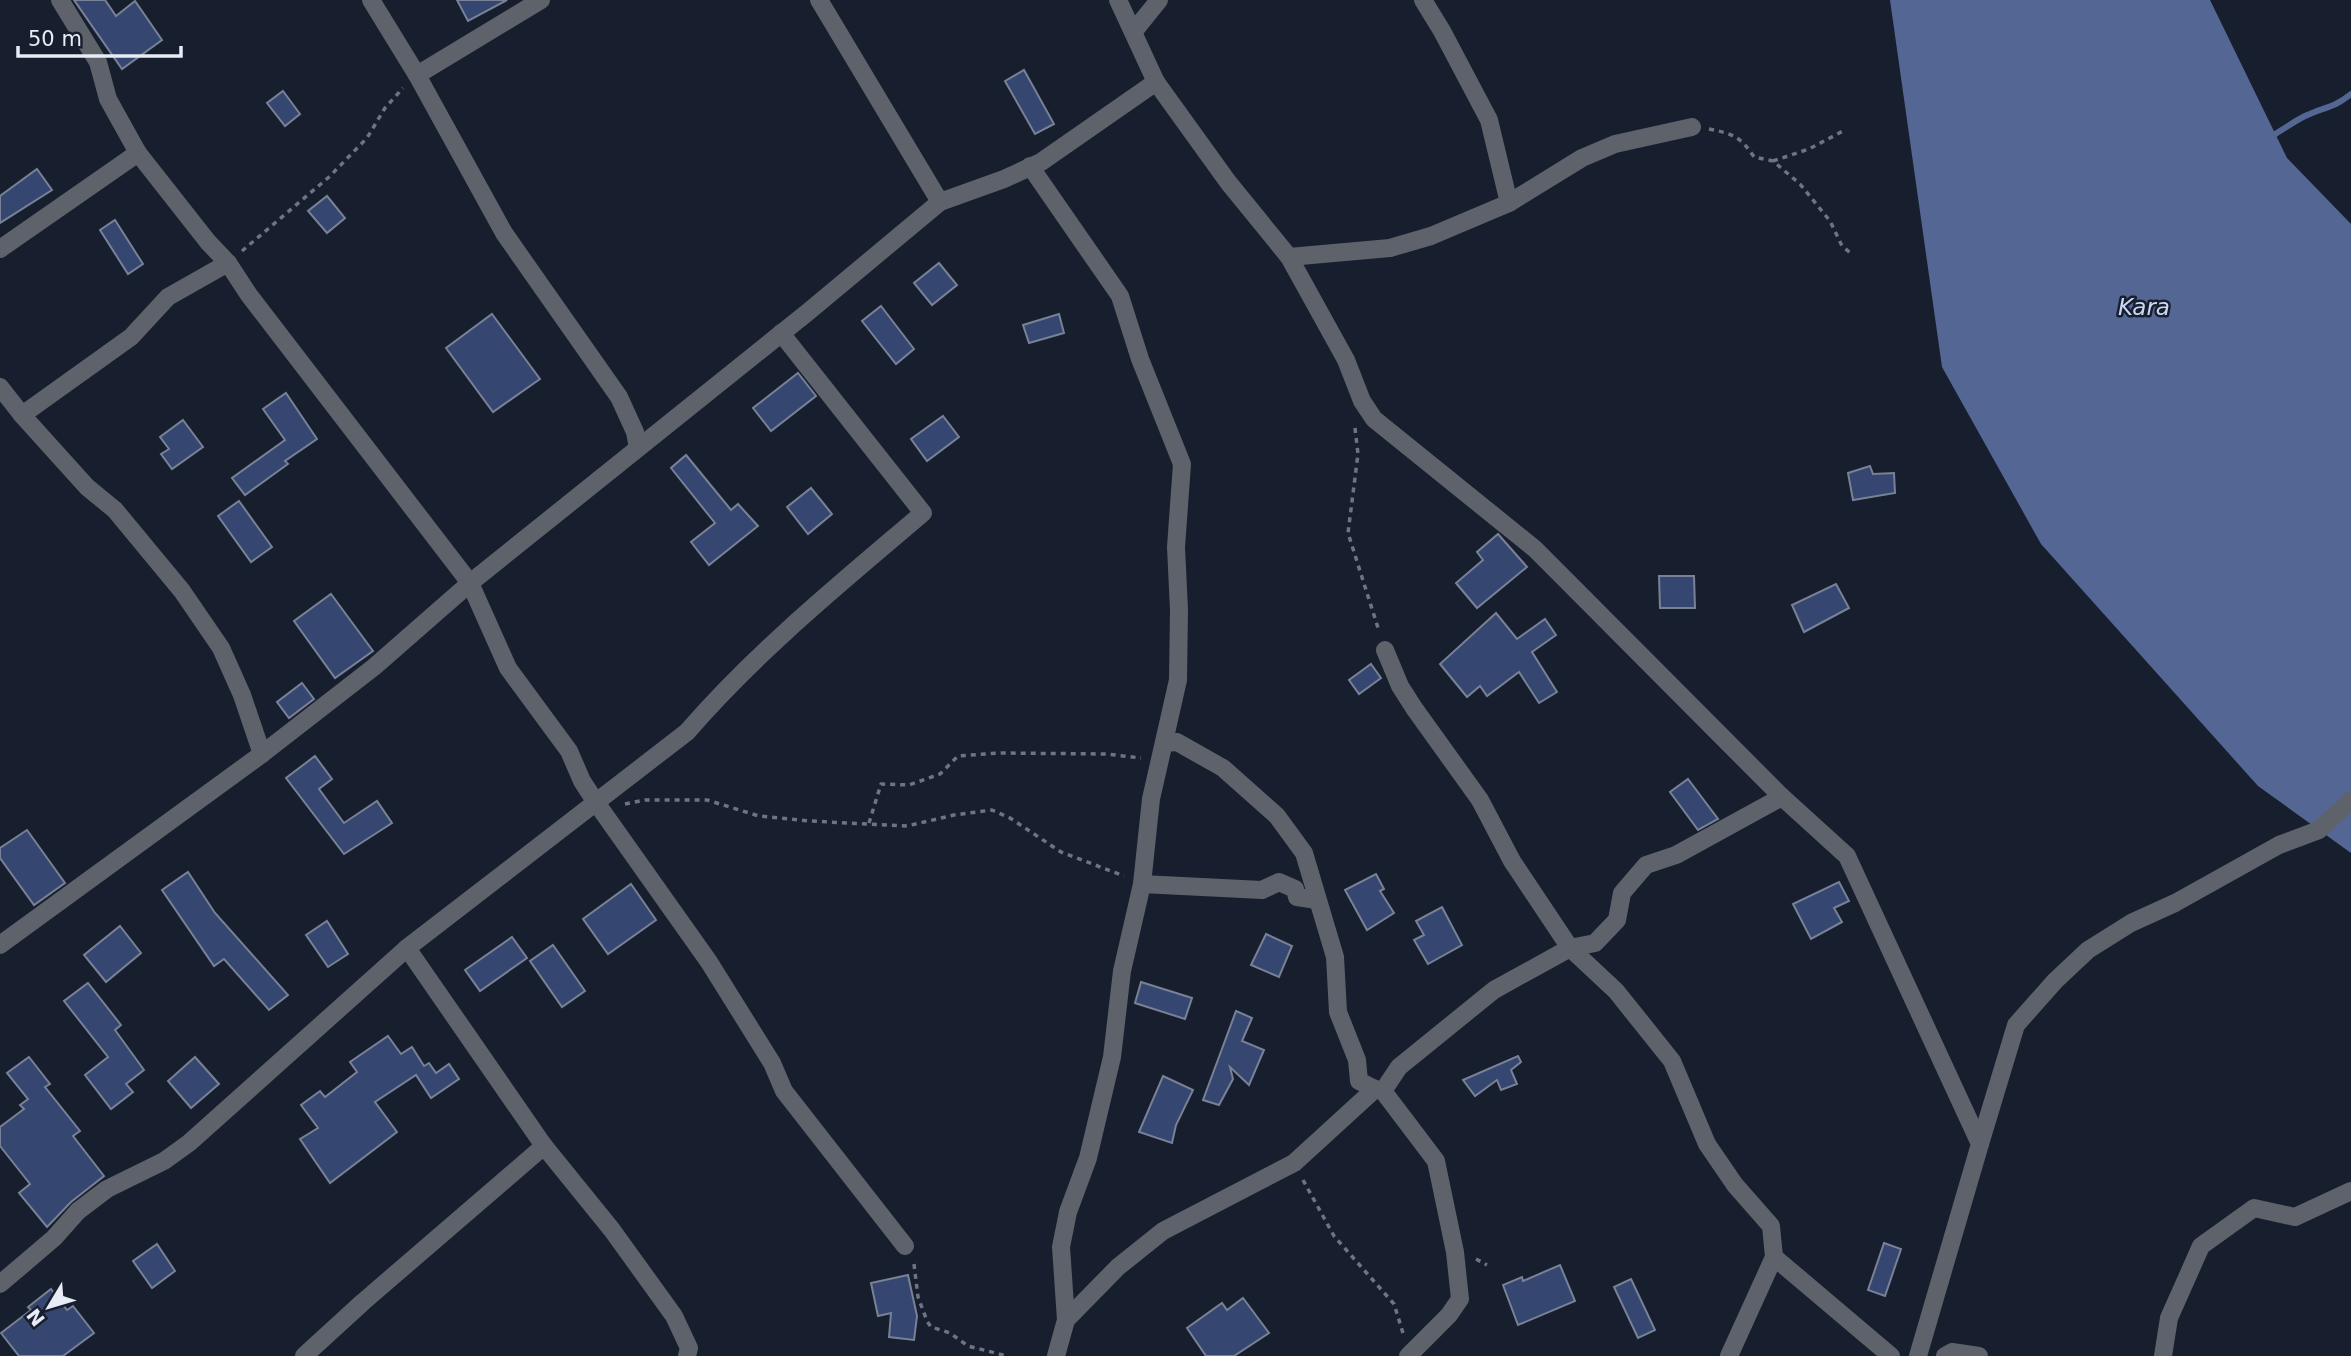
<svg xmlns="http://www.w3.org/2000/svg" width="2351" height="1356" viewBox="0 0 2351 1356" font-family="'DejaVu Sans',sans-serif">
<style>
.water{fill:#546794}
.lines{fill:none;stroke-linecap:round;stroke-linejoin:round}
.stream{stroke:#546794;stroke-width:6}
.building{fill:#354670;stroke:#788195;stroke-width:2}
.path{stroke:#6e7481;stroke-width:3.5;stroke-dasharray:5 5;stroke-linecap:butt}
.minor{stroke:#5e626a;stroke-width:18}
.labels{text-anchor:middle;stroke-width:5;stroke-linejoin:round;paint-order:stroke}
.water-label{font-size:23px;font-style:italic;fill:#cbd8f5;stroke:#171e2d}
</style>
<rect width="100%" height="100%" fill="#171e2d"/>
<path class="water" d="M1890,0H2210L2287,158L2351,224V853L2258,786L2041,544L1942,367Z"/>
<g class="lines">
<path class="stream" d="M2271,137C2282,130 2293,122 2305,116C2324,107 2334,108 2351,94"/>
</g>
<g class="building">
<path d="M74,0H105L116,16L135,1L162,40L122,69Z"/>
<path d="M457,0H507L468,21Z"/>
<path d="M1024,70L1054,124L1035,134L1005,81Z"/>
<path d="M283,91L300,114L285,126L267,103Z"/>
<path d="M37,169L52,190L0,223V196Z"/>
<path d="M327,196L345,218L327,233L308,211Z"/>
<path d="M115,220L143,264L128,274L100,230Z"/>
<path d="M939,263L957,285L932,305L914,283Z"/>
<path d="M881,306L914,349L896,364L862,321Z"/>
<path d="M492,314L540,379L493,412L446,348Z"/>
<path d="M1059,314L1064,333L1029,343L1023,325Z"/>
<path d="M798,373L816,396L771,431L753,408Z"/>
<path d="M286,393L317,439L285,461L288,464L245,495L232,478L285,440L263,409Z"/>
<path d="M943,416L959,437L927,461L911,439Z"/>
<path d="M183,420L203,447L172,469L161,454L169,449L160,437Z"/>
<path d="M686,455L731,510L738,504L758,526L709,565L691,542L715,523L671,468Z"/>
<path d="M1870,466L1873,474L1894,473L1895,493L1853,500L1848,473Z"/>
<path d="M811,488L832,514L808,534L787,507Z"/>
<path d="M239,501L272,547L251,562L218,516Z"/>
<path d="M1498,534L1527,567L1477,608L1456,583L1483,560L1477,552Z"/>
<path d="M1659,576H1694L1695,608H1660Z"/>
<path d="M1836,584L1849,608L1804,632L1792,605Z"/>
<path d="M331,594L373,651L335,678L294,621Z"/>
<path d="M1496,613L1517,639L1545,619L1556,635L1532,652L1557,692L1539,703L1519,672L1487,696L1480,686L1467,697L1440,664Z"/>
<path d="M1371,664L1381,678L1359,694L1349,680Z"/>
<path d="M302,683L314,699L289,718L277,702Z"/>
<path d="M315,756L332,779L319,789L344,823L377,801L392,823L344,854L286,778Z"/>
<path d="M1688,779L1718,819L1698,830L1670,792Z"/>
<path d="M27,830L65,883L34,905L0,858V848Z"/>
<path d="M188,872L215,913L288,995L269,1010L224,959L214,966L162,890Z"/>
<path d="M1376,874L1384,889L1380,891L1394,913L1367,930L1345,890Z"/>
<path d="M1839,882L1849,901L1834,908L1842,922L1811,939L1793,904Z"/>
<path d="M631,884L656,920L608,954L583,919Z"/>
<path d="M1442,907L1462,945L1428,964L1414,940L1424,935L1416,921Z"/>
<path d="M327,921L348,954L328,967L306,935Z"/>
<path d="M120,926L141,953L106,982L84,955Z"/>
<path d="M1266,934L1292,946L1279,977L1251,965Z"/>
<path d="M512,937L527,958L480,991L465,970Z"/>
<path d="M553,945L585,991L562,1007L530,961Z"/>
<path d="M1141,982L1192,998L1185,1019L1135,1003Z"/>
<path d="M88,983L121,1025L115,1030L144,1070L126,1084L133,1092L111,1109L85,1075L108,1057L64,1001Z"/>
<path d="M1236,1011L1252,1018L1242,1041L1264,1050L1249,1085L1230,1067L1233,1079L1219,1105L1203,1100Z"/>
<path d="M388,1036L401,1054L412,1047L424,1066L429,1063L436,1073L449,1064L459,1079L431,1098L416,1075L375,1102L397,1132L330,1183L300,1139L318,1128L301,1105L320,1091L325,1097L357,1072L350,1062Z"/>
<path d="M1518,1056L1521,1062L1511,1070L1517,1084L1501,1090L1497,1080L1475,1096L1463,1080Z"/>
<path d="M29,1057L50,1084L45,1087L80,1131L73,1136L104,1176L71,1202L47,1227L19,1193L30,1184L0,1146V1127L24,1109L20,1105L28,1099L7,1073Z"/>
<path d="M195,1057L219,1084L191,1108L168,1081Z"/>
<path d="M1163,1076L1193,1090L1176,1125L1172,1143L1139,1132Z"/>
<path d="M1884,1243L1901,1249L1885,1296L1868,1290Z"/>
<path d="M157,1244L175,1271L152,1288L133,1261Z"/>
<path d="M1560,1265L1575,1301L1518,1325L1503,1285L1522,1277L1523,1281Z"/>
<path d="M908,1275L917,1316L914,1340L889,1337L891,1313L878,1316L871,1283Z"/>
<path d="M1631,1279L1655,1330L1638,1338L1614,1287Z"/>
<path d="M51,1289L67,1310L73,1306L94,1333L63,1356H19L1,1333L31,1310L28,1307Z"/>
<path d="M1243,1298L1269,1333L1234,1356H1206L1187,1328L1222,1303L1227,1310Z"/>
</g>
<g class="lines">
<g class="path">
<path d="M1709,129C1733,134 1740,136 1754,157L1773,161L1800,184L1830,221L1842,246L1853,255"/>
<path d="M1773,161L1809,149L1843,131"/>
<path d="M242,251L329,177L367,138L385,108L403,88"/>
<path d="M1355,428L1358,454L1348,533L1379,631"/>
<path d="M625,804L645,800H707L759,816L810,821L907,826L954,815L992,810L1010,818L1061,852L1124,876"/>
<path d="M869,823L881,784L909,785L940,774L958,756L999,753L1106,754L1141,758"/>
<path d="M1303,1180L1334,1236L1394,1304L1403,1333"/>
<path d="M1476,1259L1487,1265"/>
<path d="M914,1264L918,1297L927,1321L931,1327L950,1333L968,1346L1007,1356"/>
</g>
<g class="minor">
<path d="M60,0L98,62L108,99L138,153L208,242L228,263L249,295L470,583L508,668L569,751L582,781L595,801L709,962L772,1063L784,1091L905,1246"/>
<path d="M371,0L417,75L504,233L619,397L635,432L638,448"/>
<path d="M819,0L940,202"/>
<path d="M1118,0L1156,82L1228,182L1289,257L1346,360L1362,401L1374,419L1535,549L1782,797L1847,856L1980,1144L1918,1356"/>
<path d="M1423,0L1442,31L1489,120L1509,203"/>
<path d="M1134,31L1159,0"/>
<path d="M417,75L541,0"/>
<path d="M1030,166L1120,296L1140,359L1182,464L1176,547L1179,610L1178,680L1151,799L1142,884L1122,971L1112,1057L1088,1158L1068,1212L1061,1247L1066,1320"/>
<path d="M0,249L138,153"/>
<path d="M1289,257L1390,248L1431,236L1509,203L1582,158L1615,144L1692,127"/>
<path d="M0,387L22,415L87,487L115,510L182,591L221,648L242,695L262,754"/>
<path d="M22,415L131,337L168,297L228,263"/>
<path d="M1385,650L1400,686L1414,708L1480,800L1512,861L1570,948L1616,991L1672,1061L1707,1144L1735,1185L1771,1226L1774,1257L1729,1356"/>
<path d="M1165,743L1177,742L1223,768L1277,816L1304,853L1335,957L1338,1012L1357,1060L1359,1081L1375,1089"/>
<path d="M1142,884L1262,890L1279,882L1295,889L1297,897L1317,900"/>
<path d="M0,945L262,754L374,667L470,583L808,312L940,202L1004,179L1041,162L1156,82"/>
<path d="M407,948L544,1146L612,1230L674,1316L689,1348L687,1356"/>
<path d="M1383,1091L1436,1161L1455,1252L1460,1299L1449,1315L1408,1356"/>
<path d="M1980,1144L2016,1025L2055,981L2088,950L2131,923L2175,903L2279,845L2319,830L2351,800"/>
<path d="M1774,1257L1891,1356"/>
<path d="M0,1284L54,1238L78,1211L107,1189L164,1161L189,1143L407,948L687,732C758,650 841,583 923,513L781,333"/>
<path d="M304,1356L363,1302L544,1146"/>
<path d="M1056,1356L1066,1320L1118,1267L1163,1231L1294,1163L1375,1089L1383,1091L1399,1067L1494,990L1570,948L1595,943L1617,920L1622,893L1646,865L1676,855L1782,797"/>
<path d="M1945,1356L1952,1352L1979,1356"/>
<path d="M2163,1356L2169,1318L2201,1246L2254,1208L2295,1217L2351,1191"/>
</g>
</g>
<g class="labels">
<g class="water-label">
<text x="2144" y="315">Kara</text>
</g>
</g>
<g transform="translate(49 1307) rotate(232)" stroke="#171e2d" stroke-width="5" paint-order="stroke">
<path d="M0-5L12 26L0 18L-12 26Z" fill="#e7ecf7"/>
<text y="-10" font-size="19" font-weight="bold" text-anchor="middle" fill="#e7ecf7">N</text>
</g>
<path d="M18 46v10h163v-10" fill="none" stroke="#e7ecf7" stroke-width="3.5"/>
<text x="28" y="46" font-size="21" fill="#e7ecf7" stroke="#171e2d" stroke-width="5" paint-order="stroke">50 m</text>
</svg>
